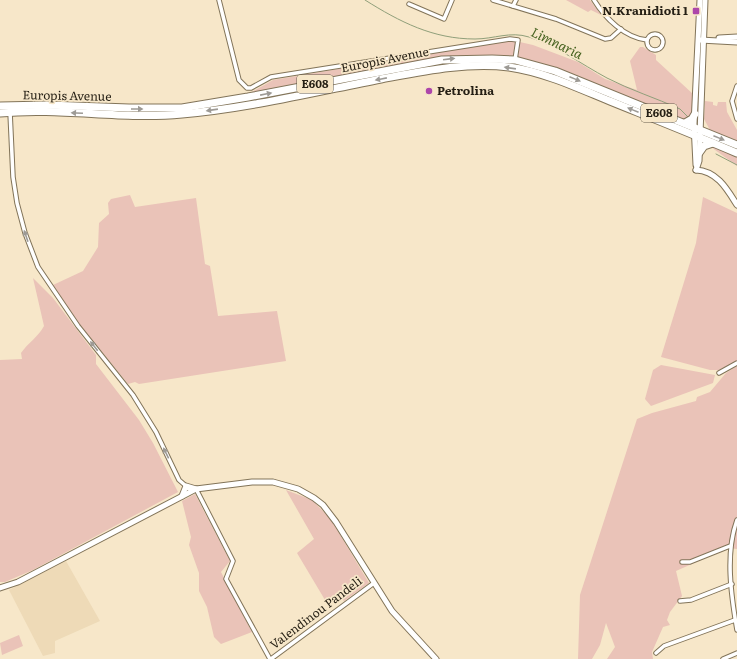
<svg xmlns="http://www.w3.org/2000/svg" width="737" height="659" viewBox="0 0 737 659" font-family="Literata,serif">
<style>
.built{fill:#eedab7}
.green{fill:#eac3b8}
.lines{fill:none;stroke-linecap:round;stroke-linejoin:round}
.stream{stroke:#909f7a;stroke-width:1}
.street-casing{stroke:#827459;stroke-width:5.5}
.secondary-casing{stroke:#827459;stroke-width:7}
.highway-casing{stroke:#827459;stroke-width:9}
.street{stroke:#fff;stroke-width:3.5}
.secondary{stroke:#fff;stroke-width:5}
.highway{stroke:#fff;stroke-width:7}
.oneway{fill:#9d9a95}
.poi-dot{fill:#ad46aa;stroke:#f7e7c9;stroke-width:1.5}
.labels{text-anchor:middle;stroke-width:3.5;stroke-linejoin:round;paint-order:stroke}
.shield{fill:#f7e7c9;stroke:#645b4a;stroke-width:1}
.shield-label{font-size:11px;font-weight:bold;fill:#251f14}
.poi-label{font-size:12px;font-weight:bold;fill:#251f14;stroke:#f7e7c9;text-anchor:end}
.street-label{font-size:12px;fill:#251f14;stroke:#f7e7c9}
.water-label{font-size:13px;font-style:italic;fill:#46621f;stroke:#f7e7c9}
</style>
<rect width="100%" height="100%" fill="#f7e7c9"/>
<path class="built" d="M66,561L100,621L55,641V653L43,656L9,590Z"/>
<g class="green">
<path d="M566,0H590L601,15L591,10L588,12Z"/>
<path d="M511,40L533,45L578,62L605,79L637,90L630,61L640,47H643L656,55V60L693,94L692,118L686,121L567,72L527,60L455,58L248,94L273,80Z"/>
<path d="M705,101L713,102V105L717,106L718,102H726L727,112L737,130V166L711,147V132L704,119Z"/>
<path d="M130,195L135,207L196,198L205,264L210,266L218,316L277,311L286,361L139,384L135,382L128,384L80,325L53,285L83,271L98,247L99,223L109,214L108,203L111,199Z"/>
<path d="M703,197L737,213V361L719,370H710L661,357L696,243Z"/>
<path d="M33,278L53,298L96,355V364L139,420L153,443L178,492L33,570L5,582H0V360L22,359L21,353C28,343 38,337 44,326Z"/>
<path d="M661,365L715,375L713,383L651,406L645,399L653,370Z"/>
<path d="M737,366V549L728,548L676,571L682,596L670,612L667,620L670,625L663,627L652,652L653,659H607L615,647L606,623L600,645L592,659H578L580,595L637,419L652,413L696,401L697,397L710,392L726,373Z"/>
<path d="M286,490L312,500L330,518L369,583L344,601L339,596L328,605L297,553L314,539Z"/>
<path d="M195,494L230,561L221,572L252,632L221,644L214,637L207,607L199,591V573L189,545L191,537L182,501Z"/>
<path d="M19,635L23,646L2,655L0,643Z"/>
</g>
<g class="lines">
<g class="stream">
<path d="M365,0C400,22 433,39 475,39C494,39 510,31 529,37C557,46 581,64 607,78C630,90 656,98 680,109L688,117"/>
<path d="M716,154L737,165"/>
</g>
<defs>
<g id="street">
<path d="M219,0L239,80L247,88H251L271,77L510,39L518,40L515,60"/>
<path d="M493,0L556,19L605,39L611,38L621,29"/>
<path d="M594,0C605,18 625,38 647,40"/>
<path d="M409,4L444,19L452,0"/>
<path d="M513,6L516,0"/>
<circle cx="655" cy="42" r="8"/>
<path d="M737,86L732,101L737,119"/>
<path d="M10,112L13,177L17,203L25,233L38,267L78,326L133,395L156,432L179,480L186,486"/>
<path d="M719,373L737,363"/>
<path d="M196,489L233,561L226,579L270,659"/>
<path d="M737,520C725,553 731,595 737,630"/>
<path d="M682,562H690L730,546"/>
<path d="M680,601L691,600L732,584"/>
<path d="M656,653L664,646L735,620"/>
<path d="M271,659L374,583"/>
<path d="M723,659L737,653"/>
</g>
<g id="secondary">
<path d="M719,38L737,37"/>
<path d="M700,40L737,42"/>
<path d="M696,165L694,124L700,0"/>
<path d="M696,170L699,161L705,0"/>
<path d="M696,170C717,171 727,189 737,205"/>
<path d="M182,496L186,486L196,489L252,482H273L298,489L314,498L323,505L336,522L392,611L436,659"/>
<path d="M0,588L18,582L196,489"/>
</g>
<g id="highway">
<path d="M0,106L47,105L129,108H182L248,97L442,60L492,59L515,60L555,71L737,145"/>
<path d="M0,113C61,107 122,120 182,114C249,108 315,92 381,79C424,71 466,62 509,67C544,72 578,88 610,101C652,118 695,135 737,153"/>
<path d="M685,123L692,119L695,114"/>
<path d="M699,153L704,146L713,143"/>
</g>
</defs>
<use href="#street" class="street-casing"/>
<use href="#secondary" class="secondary-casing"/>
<use href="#highway" class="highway-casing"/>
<use href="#street" class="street"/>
<use href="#secondary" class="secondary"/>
<use href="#highway" class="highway"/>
</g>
<defs><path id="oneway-solid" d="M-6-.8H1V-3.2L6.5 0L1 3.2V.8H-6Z"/></defs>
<g class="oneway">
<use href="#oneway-solid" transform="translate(449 59) rotate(-7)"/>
<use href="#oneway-solid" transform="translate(510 68) rotate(-172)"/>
<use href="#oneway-solid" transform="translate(381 79) rotate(169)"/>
<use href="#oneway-solid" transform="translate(575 79) rotate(22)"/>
<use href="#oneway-solid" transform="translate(266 94) rotate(-11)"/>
<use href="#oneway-solid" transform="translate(137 109)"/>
<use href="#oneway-solid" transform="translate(212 110) rotate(172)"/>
<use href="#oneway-solid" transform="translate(633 110) rotate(-158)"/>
<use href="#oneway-solid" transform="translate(77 113) rotate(-177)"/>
<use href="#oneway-solid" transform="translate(719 138) rotate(22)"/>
<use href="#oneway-solid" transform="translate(26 236) rotate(-109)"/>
<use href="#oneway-solid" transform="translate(94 346) rotate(-128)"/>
<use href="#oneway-solid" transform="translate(166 453) rotate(-116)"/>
</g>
<g class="poi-dot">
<rect x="692" y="7" width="8" height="8" rx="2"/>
<circle cx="429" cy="91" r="4"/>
</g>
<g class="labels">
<g class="shield">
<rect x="297" y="75" width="36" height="18" rx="3"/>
<rect x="641" y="104" width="36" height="18" rx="3"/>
</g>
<g class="shield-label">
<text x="315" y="88">E608</text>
<text x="659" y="117">E608</text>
</g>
<g class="poi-label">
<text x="688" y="15">N.Kranidioti 1</text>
<text x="437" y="95" text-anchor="start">Petrolina</text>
</g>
<g class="street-label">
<text transform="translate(385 60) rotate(-11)" y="4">Europis Avenue</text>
<text transform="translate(67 96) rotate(1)" y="4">Europis Avenue</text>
<text transform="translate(316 613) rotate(-37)" y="4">Valendinou Pandeli</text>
</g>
<g class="water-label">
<text transform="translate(557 43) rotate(26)" y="5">Limnaria</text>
</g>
</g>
</svg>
